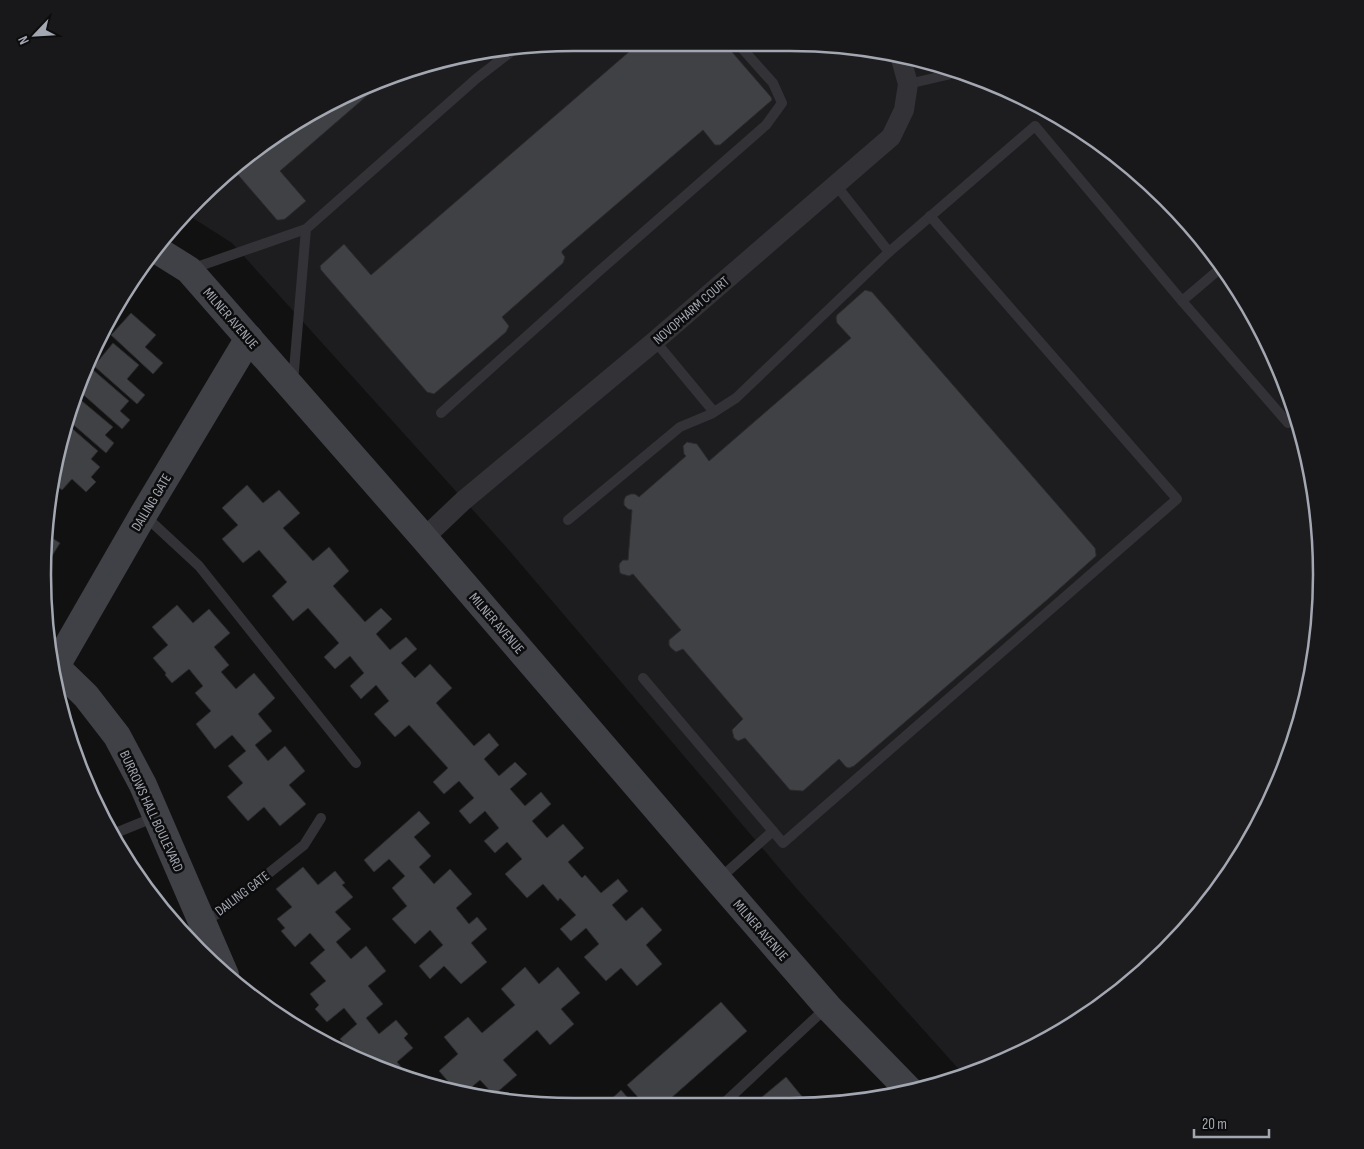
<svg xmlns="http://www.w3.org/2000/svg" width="1364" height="1149" viewBox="0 0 1364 1149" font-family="'Sofia Sans Condensed',sans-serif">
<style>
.built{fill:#1d1d1f}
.building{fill:#404145;stroke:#2b2b2e}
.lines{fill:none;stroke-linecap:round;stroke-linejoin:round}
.lane{stroke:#323237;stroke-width:10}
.street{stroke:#323237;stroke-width:20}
.secondary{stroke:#404146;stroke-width:28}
.labels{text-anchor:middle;stroke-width:5;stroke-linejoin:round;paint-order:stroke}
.street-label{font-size:14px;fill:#a3a7b2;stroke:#0c0c0d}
.rim{fill:none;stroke:#a3a7b2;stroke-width:2.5}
</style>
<rect width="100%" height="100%" fill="#111112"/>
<path class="built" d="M574,43L859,47L927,61L1025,97L1085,132L1166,199L1232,279L1281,371L1311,471L1321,575L1311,679L1281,778L1232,870L1165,951L1085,1017L993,1066L964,1075L797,889L508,549L232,243L188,215L224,174L339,97L437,61Z"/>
<g class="building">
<path d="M638,44L726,45L771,97L772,100L720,145H715L703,130L562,251V253L565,257L563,263L502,317L509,326L506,332L434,394L427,392L321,270L320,266L344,244L371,275Z"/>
<path d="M384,81L280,171L306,201L285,219L280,220H277L233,169L339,97Z"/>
<path d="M865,290L872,292L1095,548L1096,554V556L1048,599L854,766L849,768L846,767L839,759L803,791L790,790L745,738L738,741L734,738L732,730L743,719L683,649L676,652L671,648L669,645V640L681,630L633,574L629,576L622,574L620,573L619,566L620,563L623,560H628L632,510L628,509L624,505V500L626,496L631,494H635L639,497L686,456L684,454L683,446L687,442L697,444L709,461L851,338L837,323L836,318L837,315Z"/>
<path d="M131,313L156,335L145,347L163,363L153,374L111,335Z"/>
<path d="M113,343L139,365L127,379L145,395L137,404L94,366Z"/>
<path d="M92,369L129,401L120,411L130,420L122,429L78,390L80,384Z"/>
<path d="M76,396L113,427L105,435L114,443L106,453L69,421Z"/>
<path d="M68,425L98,451L91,459L100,467L91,477L96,482L86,492L72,479L62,490L53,483Z"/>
<path d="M247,485L263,503L279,490L300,513L283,528L313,561L329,547L349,571L333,586L365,622L381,608L392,619L376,634L390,650L406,637L417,649L401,663L415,678L430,664L452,688L436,703L474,746L489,733L499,745L484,759L499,776L515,762L527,774L510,789L525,806L541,792L551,804L532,821L547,838L563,824L584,848L568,862L582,878L585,875L601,893L618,879L628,891L612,905L626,921L642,907L662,930L646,945L662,964L637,986L621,968L606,981L584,957L599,944L586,928L571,941L560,929L576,915L560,898L558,901L543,884L527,898L505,874L522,859L507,842L495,853L484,841L499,828L485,811L470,824L459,811L474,798L459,781L444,794L433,782L448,768L409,725L395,737L374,714L389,701L376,685L361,699L350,686L364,673L350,656L335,669L324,657L339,643L308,608L293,621L272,596L287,582L259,550L243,563L222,539L238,525L222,508Z"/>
<path d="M47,535L60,543L47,564Z"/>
<path d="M177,605L193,623L209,609L230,633L214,647L229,665L221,672L236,689L254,673L275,698L258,714L272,731L255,745L268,761L285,746L305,771L289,785L306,804L280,826L264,807L248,821L227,797L243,783L228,766L246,751L232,735L215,749L196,724L211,711L195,693L203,686L189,669L172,683L165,675L166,673L153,658L168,645L152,627Z"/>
<path d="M419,811L430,823L414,837L431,856L419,867L434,884L450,869L472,894L456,908L469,924L477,917L487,929L471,943L487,962L461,984L444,966L430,979L419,966L443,945L430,930L415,944L392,919L407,906L392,888L405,876L389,859L374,872L364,860Z"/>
<path d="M303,867L318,885L335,871L345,883L342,885L353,897L335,912L351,929L336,942L351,959L366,946L386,971L368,986L383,1004L366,1018L379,1034L396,1020L408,1034L404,1038L413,1048L397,1062L412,1080L404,1078L354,1056L340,1039L357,1024L344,1008L327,1022L315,1009L319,1005L310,994L326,981L310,963L325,950L310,933L295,947L281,931L285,928L277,919L292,907L276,889Z"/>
<path d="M525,967L539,984L558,967L580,993L561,1009L574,1024L550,1045L537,1030L503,1060L517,1075L494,1095L480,1080L467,1091L455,1089L439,1071L458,1054L444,1037L468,1017L482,1033L515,1005L501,989Z"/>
<path d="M721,1002L747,1031L662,1106H646L627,1085Z"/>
<path d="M786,1077L809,1105L790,1106H760L756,1102Z"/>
<path d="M621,1090L635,1106H604Z"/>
</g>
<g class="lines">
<g class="lane">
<path d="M908,84L947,75L955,71"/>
<path d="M836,185L889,252L1035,126L1182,301L1222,267"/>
<path d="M191,269L306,229L477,78L512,51"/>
<path d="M1182,301L1288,423"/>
<path d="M655,341L714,412"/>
<path d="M293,382L306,229"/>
<path d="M441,413L597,273L766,125L782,103L773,83L739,45"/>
<path d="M144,515L199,566L356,763"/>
<path d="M568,520L680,427L711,414L736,398L889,252"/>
<path d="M643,678L783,843L1177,499L930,216"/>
<path d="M113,834L155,817"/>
<path d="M718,880L773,831"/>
<path d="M202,922L219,913L304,845L321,818"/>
<path d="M721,1106L827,1007"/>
</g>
<path class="street" d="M424,538L463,501L655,341L891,137L904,110L908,84L900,55"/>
<g class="secondary">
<path d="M157,250L189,270L424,538L718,880L828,1007L910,1091"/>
<path d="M52,663L86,696L117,736L143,785L225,975"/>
<path d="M56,666L143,515L249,338"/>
</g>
</g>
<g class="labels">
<g class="street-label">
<text transform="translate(691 310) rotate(-41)" y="5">NOVOPHARM COURT</text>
<text transform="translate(231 318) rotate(49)" y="5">MILNER AVENUE</text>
<text transform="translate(151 502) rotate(-59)" y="5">DAILING GATE</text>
<text transform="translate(497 623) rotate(49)" y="5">MILNER AVENUE</text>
<text transform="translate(152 811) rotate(65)" y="5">BURROWS HALL BOULEVARD</text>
<text transform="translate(242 893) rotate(-37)" y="5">DAILING GATE</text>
<text transform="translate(761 930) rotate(49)" y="5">MILNER AVENUE</text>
</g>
</g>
<path d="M0 0H1364V1149H0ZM574 51H790A523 523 0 0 1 1313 574V575A523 523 0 0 1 790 1098H574A523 523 0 0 1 51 575V574A523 523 0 0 1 574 51Z" fill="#18181a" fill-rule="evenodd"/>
<path class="rim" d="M574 51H790A523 523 0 0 1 1313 574V575A523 523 0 0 1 790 1098H574A523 523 0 0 1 51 575V574A523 523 0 0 1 574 51Z"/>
<g transform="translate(35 35) rotate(245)" stroke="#0c0c0d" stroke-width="4" paint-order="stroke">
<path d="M0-4L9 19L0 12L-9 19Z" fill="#a3a7b2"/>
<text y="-8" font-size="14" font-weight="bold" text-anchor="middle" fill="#a3a7b2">N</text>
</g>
<path d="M1194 1129v8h75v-8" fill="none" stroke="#a3a7b2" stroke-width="2.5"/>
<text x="1202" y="1129" font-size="15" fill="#a3a7b2" stroke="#0c0c0d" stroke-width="4" paint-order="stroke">20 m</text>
</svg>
